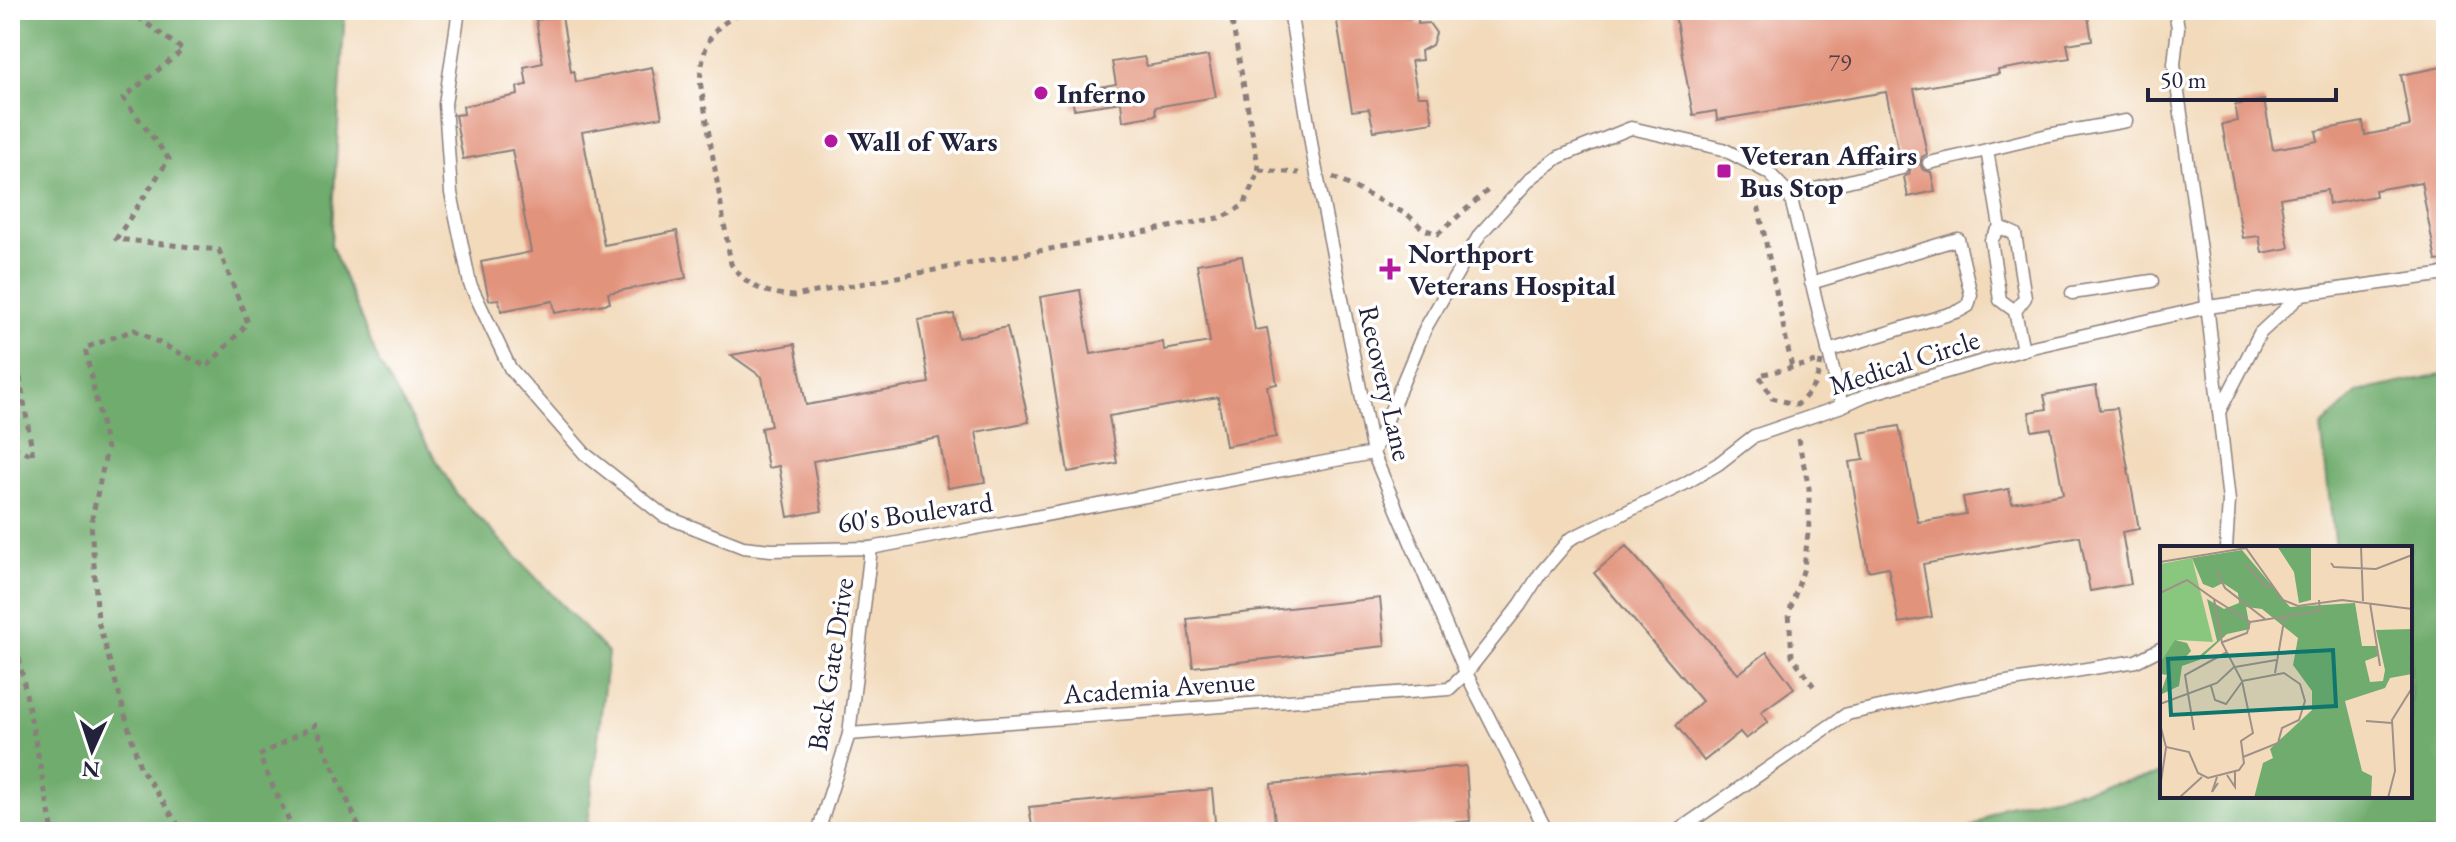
<svg xmlns="http://www.w3.org/2000/svg" width="2456" height="842" viewBox="0 0 2456 842" font-family="'EB Garamond',serif">
<style>
.forest{fill:#6fac6d;stroke:#486754;stroke-width:2}
.building{fill:#e2937b}
.lines{fill:none;stroke-linecap:round;stroke-linejoin:round}
.service-casing{stroke:#8a7e7b;stroke-width:15}
.path{stroke:#8a7e7b;stroke-width:5;stroke-dasharray:6 6;stroke-linecap:butt}
.service{stroke:#fff;stroke-width:12}
.poi-dot{fill:#b5179e;stroke:#fff;stroke-width:3}
.labels{text-anchor:middle;stroke-width:7;stroke-linejoin:round;paint-order:stroke}
.number-label{font-size:24px;fill:#523e4b}
.poi-label{font-size:28px;font-weight:bold;fill:#22223b;stroke:#fff;text-anchor:start}
.street-label{font-size:28px;fill:#22223b;stroke:#fff}
.inset-road{fill:none;stroke:#9f9088;stroke-width:2}
.view{fill:#0f766e;fill-opacity:0.15;stroke:#0f766e;stroke-width:4}
.inset-edge{fill:none;stroke:#22223b;stroke-width:4}
</style>
<rect width="100%" height="100%" fill="#fff"/>
<filter id="ink" filterUnits="userSpaceOnUse"><feTurbulence type="fractalNoise" baseFrequency=".0125" numOctaves="2"/><feDisplacementMap in="SourceGraphic" scale="16" xChannelSelector="R" yChannelSelector="G"/><feConvolveMatrix kernelMatrix="1 2 1 2 8 2 1 2 1" color-interpolation-filters="sRGB"/></filter>
<filter id="wash" filterUnits="userSpaceOnUse"><feTurbulence type="fractalNoise" baseFrequency=".006" numOctaves="4" result="noise"/><feDisplacementMap in="SourceGraphic" scale="32" xChannelSelector="R" yChannelSelector="G"/><feGaussianBlur stdDeviation="1.8" result="paint"/><feColorMatrix in="noise" values="0 0 0 0 0 0 0 0 0 0 0 0 0 0 0 0 0 1.4 0 .05"/><feComposite in="paint" operator="in"/></filter>
<g filter="url(#wash)">
<rect width="100%" height="100%" fill="#f2dabb"/>
<g class="forest">
<path d="M10,10H345L331,245L380,365L457,495L608,653L587,832H10Z"/>
<path d="M2446,373V832H2230L2235,825L2214,832H1966L2003,806L2162,774V796H2410V548H2335L2321,427L2358,392Z"/>
</g>
<g id="blocks">
<g class="building">
<path d="M1335,10H1403L1405,18H1418V24L1429,23L1436,33L1432,45L1421,51L1422,60L1411,61L1418,96H1428L1433,122L1374,131L1369,109L1352,111Z"/>
<path d="M1674,10H2087L2092,40L2067,44L2070,58L1998,70L1999,74L1914,89L1927,154L1922,157L1920,164L1923,170L1931,172L1935,191L1908,197L1904,177L1909,174L1911,167L1908,161L1900,159L1886,92L1717,120L1716,111L1693,115Z"/>
<path d="M562,16L571,72L574,71L576,82L652,67L662,117L582,132L604,245L677,231L686,278L608,293L610,303L555,313L553,301L501,311L499,299L489,300L481,262L531,252L512,150L463,159L455,115L464,114L463,106L518,95L517,87L527,85L524,67L543,63L536,20Z"/>
<path d="M1208,56L1216,97L1155,107L1156,115L1123,121L1121,102L1074,109L1071,92L1116,84L1112,62L1144,57L1147,66Z"/>
<path d="M2442,67L2446,91V260L2436,261L2421,182L2375,190L2376,196L2329,204L2327,190L2280,198L2289,248L2262,253L2259,236L2243,238L2222,124L2238,121L2235,105L2264,100L2273,149L2318,141L2316,131L2363,122L2365,135L2410,126L2401,75Z"/>
<path d="M1242,256L1255,330L1267,328L1277,384L1267,386L1276,437L1226,446L1218,397L1109,416L1117,463L1068,472L1040,297L1080,290L1091,354L1163,342L1164,350L1210,342L1197,264Z"/>
<path d="M954,314L958,338L1007,327L1029,422L976,432L985,482L948,488L939,438L813,461L822,511L788,517L779,466L768,468L761,428L771,426L762,377L731,355L795,344L806,405L929,383L918,320Z"/>
<path d="M2096,386L2100,410L2117,408L2139,529L2122,532L2131,584L2090,591L2080,536L1923,564L1932,617L1899,623L1888,567L1868,571L1849,462L1864,460L1859,433L1899,426L1918,522L1966,514L1963,497L2009,489L2012,503L2063,494L2051,428L2032,431L2029,412L2047,409L2044,395Z"/>
<path d="M1626,546L1738,674L1767,652L1794,688L1761,712L1768,722L1746,739L1740,732L1704,761L1676,725L1702,701L1594,573Z"/>
<path d="M1380,598L1385,646L1193,667L1187,619Z"/>
<path d="M1466,766L1470,821L1355,832H1276L1271,784Z"/>
<path d="M1212,789L1216,832H1033L1029,807Z"/>
</g>
</g>
</g>
<g filter="url(#ink)">
<use href="#blocks" fill-opacity="0" stroke="#8a7e7b" stroke-width="2"/>
<g class="lines">
<defs>
<g id="service">
<path d="M459,10L445,104L451,193L470,284L510,368L585,454L664,516L743,547L771,550L871,548L1373,453"/>
<path d="M1290,10L1313,155L1373,453L1466,673L1547,832"/>
<path d="M2175,10L2178,28L2174,64L2205,286L2229,501L2226,548"/>
<path d="M1929,163L1987,150"/>
<path d="M1790,195L1902,168"/>
<path d="M2000,227L2015,234L2025,298L2015,311"/>
<path d="M1811,283L1958,239L1971,295L1968,306L1959,311L1828,351"/>
<path d="M2072,293L2152,281"/>
<path d="M2023,350L2015,311L2000,300L1991,240L2000,227L1987,150L2048,135L2126,121"/>
<path d="M2219,412L2260,333L2301,295"/>
<path d="M1373,453L1426,327L1480,234L1531,178L1559,157L1631,128L1723,149L1769,173L1790,195L1842,406"/>
<path d="M849,734L1449,689L1466,673L1520,605L1540,574L1570,539L1684,484L1718,464L1754,436L1842,406L1866,395L2032,347L2208,307L2439,275L2446,272"/>
<path d="M818,832L849,734L871,548"/>
<path d="M1676,832L1847,714L1964,689L2136,661L2162,648"/>
</g>
</defs>
<use href="#service" class="service-casing"/>
<g class="path">
<path d="M128,10L183,50L123,98L169,159L116,239L219,250L248,323L207,367L134,330L85,348L107,449L91,523L98,621L140,767L183,832"/>
<path d="M750,10C710,25 704,41 700,81L731,264C749,289 766,293 794,296L1224,217L1244,205L1259,170L1230,10"/>
<path d="M10,85L19,129L10,146"/>
<path d="M1259,170L1299,173"/>
<path d="M1333,177L1408,215L1423,229L1438,234L1488,190"/>
<path d="M1756,195L1792,368"/>
<path d="M10,318L33,456L10,445"/>
<path d="M1821,361C1818,382 1812,391 1797,405L1772,398L1759,375Z"/>
<path d="M1798,439L1809,488V524L1804,568L1789,613L1792,656L1817,691"/>
<path d="M10,623L19,658L53,832"/>
<path d="M294,832L259,756L315,725L361,832"/>
</g>
<use href="#service" class="service"/>
</g>
</g>
<g class="poi-dot">
<circle cx="1041" cy="93" r="8"/>
<circle cx="831" cy="141" r="8"/>
<rect x="1716" y="163" width="16" height="16" rx="4"/>
<path d="M1386 257h8v8h8v8h-8v8h-8v-8h-8v-8h8z"/>
</g>
<g class="labels">
<g class="number-label">
<text x="1840" y="71">79</text>
</g>
<g class="poi-label">
<text x="1057" y="103">Inferno</text>
<text x="847" y="151">Wall of Wars</text>
<text x="1740" y="165">Veteran Affairs<tspan x="1740" dy="32">Bus Stop</tspan></text>
<text x="1408" y="263">Northport<tspan x="1408" dy="32">Veterans Hospital</tspan></text>
</g>
<g class="street-label">
<text transform="translate(1904 362) rotate(-18)" y="10">Medical Circle</text>
<text transform="translate(1386 383) rotate(77)" y="10">Recovery Lane</text>
<text transform="translate(915 512) rotate(-8)" y="10">60's Boulevard</text>
<text transform="translate(830 664) rotate(-81)" y="10">Back Gate Drive</text>
<text transform="translate(1159 687) rotate(-4)" y="10">Academia Avenue</text>
</g>
</g>
<g transform="translate(2160 546)">
<rect width="252" height="252" fill="#f2dabb"/>
<path d="M32,12L53,96L17,94L0,117V18Z" fill="#8ac77e"/>
<path d="M117,0H151V54L139,57L134,26ZM82,4L130,61L195,57L202,100H216L218,110L205,115L210,136L223,135L225,124L216,84L252,83V128L230,132L225,142L185,155L202,225L212,230L211,252H94L103,217L113,212L110,203L152,164V145L133,119L138,92L102,63L86,61L90,83L67,88L39,114L22,120L19,140L0,149L7,129L1,128L0,117L15,94L27,97L31,105L25,112L38,111L57,95L47,53L64,63L79,57L78,47L63,37L53,42L43,38L32,12Z" fill="#6fac6d"/>
<path class="inset-road" d="M201,0L203,55M0,16L86,2L123,54L138,60L182,54L252,63M171,17L174,21L216,23L252,9M86,18L105,40H113M57,26L65,42L105,73M0,47L27,34L54,53L62,97L82,135L93,187L81,195L84,217L79,224L48,232L38,227L29,206L6,201L0,178M54,53L90,76L87,87L63,96M210,57L220,120M90,76L160,65L159,54M75,121L116,114M115,127L125,69M82,135L124,127L140,138L145,155L139,174L122,182L118,197L83,211M51,140L55,154L66,158L82,136M0,158L57,137L74,121M206,175L232,177M34,184L25,129L67,106M67,229L75,241V226M57,231L52,246L58,237M0,242L6,202M19,252L42,231M228,252L235,225L232,174L252,142"/>
<path class="view" d="M173,104L176,160L11,169L8,113Z"/>
<rect width="252" height="252" class="inset-edge"/>
</g>
<rect width="2456" height="842" fill="none" stroke="#fff" stroke-width="40"/>
<g transform="translate(92 750) rotate(183)" stroke="#ffffff" stroke-width="6" paint-order="stroke">
<path d="M0-6L14 30L0 20L-14 30Z" fill="#22223b"/>
<text y="-12" font-size="22" font-weight="bold" text-anchor="middle" fill="#22223b">N</text>
</g>
<path d="M2148 88v12h188v-12" fill="none" stroke="#22223b" stroke-width="4"/>
<text x="2160" y="88" font-size="24" fill="#22223b" stroke="#ffffff" stroke-width="6" paint-order="stroke">50 m</text>
</svg>
